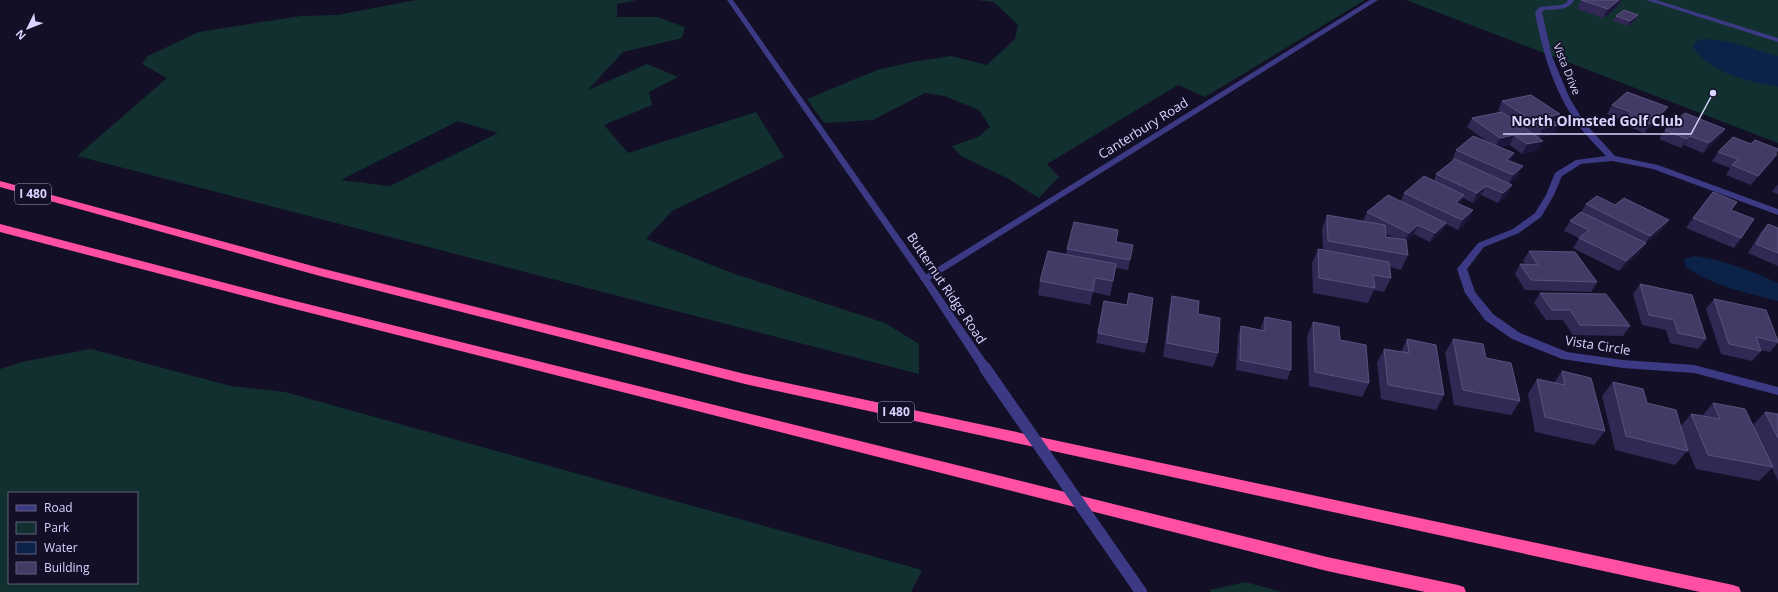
<svg xmlns="http://www.w3.org/2000/svg" width="1778" height="592" viewBox="0 0 1778 592" font-family="'Open Sans',sans-serif">
<style>
.green{fill:#12302f;fill-rule:evenodd}
.water{fill:#0c2248}
.lines{fill:none;stroke-linecap:round;stroke-linejoin:round}
.minor{fill:#3d3a85;fill-rule:evenodd}
.tertiary{fill:#3d3a85;fill-rule:evenodd}
.motorway{fill:#ff4fa3;fill-rule:evenodd}
.tertiary-bridge{stroke:#3d3a85;stroke-width:12}
.wall{fill:#312854;fill-rule:evenodd}
.shaded-wall{fill:#1d163a}
.building{fill:#433a66;stroke:#5a527e}
.labels{text-anchor:middle;stroke-width:3.5;stroke-linejoin:round;paint-order:stroke}
.far-street-label{font-size:11px;fill:#d9d4ff;stroke:#130f26}
.shield{fill:#130f26;stroke:#9e99be;stroke-width:1}
.shield-label{font-size:12px;font-weight:bold;fill:#d9d4ff}
.street-label{font-size:13px;fill:#d9d4ff;stroke:#130f26}
.leader{fill:none;stroke:#d9d4ff;stroke-width:1.5}
.callout-dot{fill:#d9d4ff;stroke:#130f26;stroke-width:1.5}
.callout-label{font-size:14px;text-anchor:middle;font-weight:bold;fill:#d9d4ff;stroke:#130f26;stroke-width:3.5;stroke-linejoin:round;paint-order:stroke}
</style>
<rect width="100%" height="100%" fill="#130f26"/>
<g class="green">
<path d="M416,0H637L617,4V17H657L685,27L682,38L623,52L588,90L647,64L678,77L649,92L652,105L604,125L628,153L756,112L784,157L672,211L646,239L732,273L885,323L919,344V374L77,156L167,78L142,64L148,56L199,32L301,16L337,15ZM458,121L498,133L390,186L341,180Z"/>
<path d="M977,0H1365L1205,97L1178,85L1047,164L1059,177L1039,198L1009,179L961,156L952,146L978,137L990,127L979,110L944,96L925,93L873,120L824,123L807,99L877,70L912,62L951,56L987,65L1015,39L1018,25L994,2Z"/>
<path d="M1406,0H1778V143Z"/>
<path d="M91,349L231,386L285,392L922,570L911,592H0V369L26,361ZM9,493H137V583H9Z"/>
<path d="M1245,582L1282,592H1211L1210,590Z"/>
</g>
<g class="water">
<path d="M1702,39C1729,39 1752,49 1778,56V87C1749,81 1710,74 1693,47L1695,42Z"/>
<path d="M1695,256C1724,260 1752,271 1778,283V301C1746,292 1712,287 1685,266L1684,259Z"/>
</g>
<g class="lines">
<g class="minor">
<path d="M1370,0H1378L928,281H922L920,279L922,277Z"/>
<path d="M1568,0H1574C1569,11 1555,9 1544,10L1542,12L1552,56L1569,97L1584,122L1615,156L1658,165L1778,209V215L1653,169L1612,161L1581,164L1562,176L1554,195L1541,217L1519,233L1484,247L1467,269L1475,292L1493,314L1520,333L1567,352L1623,360L1694,365L1778,387V395L1694,373L1623,368L1562,359L1512,339L1485,320L1465,293L1457,269L1478,243L1513,229L1535,213L1546,195L1555,173L1576,160L1606,156C1596,146 1586,135 1577,124C1554,90 1542,52 1535,12L1540,7L1561,5L1566,3Z"/>
<path d="M1646,0H1656L1778,38V42Z"/>
</g>
<path class="tertiary" d="M727,0H733L928,277L989,365L990,368L989,371H981L922,281Z"/>
<g class="motorway">
<path d="M0,181L320,268L745,374L1733,585L1739,587L1741,592H1700L745,384L320,276L0,187Z"/>
<path d="M0,224L283,298L1327,557L1458,585L1464,587L1466,592H1425L1327,571L283,306L0,232Z"/>
</g>
<path class="tertiary-bridge" d="M985,368L1141,592"/>
</g>
<g class="wall">
<path d="M1581,0H1621L1617,7L1603,18L1577,9Z"/>
<path d="M1638,15L1636,19L1628,26L1613,21L1616,16Z"/>
<path d="M1502,101L1556,122L1554,134L1539,138L1538,150L1522,154L1510,145L1500,147L1514,153L1510,161L1518,176L1510,183L1512,185L1507,194L1498,203L1481,195L1473,203L1463,198L1460,204L1473,210L1468,220L1458,230L1446,224L1441,233L1430,242L1414,234L1406,241L1408,255L1401,270L1390,267L1391,278L1384,292L1374,290L1368,303L1313,293L1312,263L1318,249L1323,250L1322,229L1327,215L1363,221L1367,212L1401,201L1404,193L1434,181L1436,174L1453,161L1452,160L1456,150L1486,141L1467,127L1472,118L1500,112L1498,110ZM1386,234L1395,238L1386,237Z"/>
<path d="M1612,105L1668,107L1662,116L1644,133L1622,124L1624,121L1607,114Z"/>
<path d="M1725,129L1719,138L1703,153L1684,145L1681,148L1659,139L1665,130Z"/>
<path d="M1718,152L1775,154H1777L1770,164L1751,185L1726,175L1730,168L1712,161Z"/>
<path d="M1778,184V194L1772,192Z"/>
<path d="M1586,204L1663,229L1646,243L1639,253L1619,271L1573,248L1579,238L1564,231L1570,221L1581,212Z"/>
<path d="M1731,210L1741,238L1734,248L1686,228L1693,218Z"/>
<path d="M1768,224L1778,228V266L1748,253L1760,233Z"/>
<path d="M1116,242L1130,260L1128,270L1116,268L1110,296L1093,292L1090,305L1038,295L1040,281L1066,255L1067,249Z"/>
<path d="M1529,251L1597,282L1591,292L1525,290L1515,274L1520,264H1525L1523,261Z"/>
<path d="M1640,284L1706,339L1698,349L1670,343L1666,330L1642,325L1633,294Z"/>
<path d="M1129,293L1147,343L1145,353L1096,343L1104,301L1127,305Z"/>
<path d="M1540,293L1630,326L1623,336L1573,335L1563,320H1546L1534,303Z"/>
<path d="M1172,296L1198,314L1218,353L1213,367L1163,357L1169,310Z"/>
<path d="M1714,299L1778,341V343L1770,352L1760,350L1761,351L1752,361L1721,354L1706,309Z"/>
<path d="M1265,317L1291,370L1287,380L1236,370L1238,336L1241,326L1261,330V327Z"/>
<path d="M1313,322L1340,340L1369,383L1362,397L1309,386L1307,336Z"/>
<path d="M1407,339L1444,395L1436,410L1381,399L1377,363L1384,349L1401,352Z"/>
<path d="M1453,339L1486,358L1520,401L1511,415L1454,405L1445,353Z"/>
<path d="M1562,371L1605,431L1594,445L1535,432L1528,394L1537,379L1554,383Z"/>
<path d="M1613,382L1647,403L1681,426L1691,414L1702,416L1713,403L1753,425L1765,412L1778,414V481L1772,468L1759,481L1696,469L1688,450L1675,465L1615,450L1602,396Z"/>
</g>
<g class="shaded-wall">
<path d="M1619,0H1621L1617,7L1603,18L1608,9Z"/>
<path d="M1638,15L1636,19L1628,26L1630,21Z"/>
<path d="M1668,107L1662,116L1644,133L1650,124Z"/>
<path d="M1560,114L1555,123L1548,117Z"/>
<path d="M1559,125L1554,134L1538,138L1543,128Z"/>
<path d="M1725,129L1719,138L1703,153L1709,143Z"/>
<path d="M1514,135L1510,145L1495,148L1500,138Z"/>
<path d="M1690,136L1684,145L1681,148L1687,139Z"/>
<path d="M1543,141L1538,150L1522,154L1527,144Z"/>
<path d="M1514,153L1510,162L1507,160Z"/>
<path d="M1777,154L1770,164L1751,185L1758,176Z"/>
<path d="M1523,166L1518,176L1508,185L1513,175Z"/>
<path d="M1512,185L1507,194L1498,203L1503,193Z"/>
<path d="M1486,186L1481,195L1473,203L1477,193Z"/>
<path d="M1464,195L1460,204L1456,203Z"/>
<path d="M1473,210L1468,220L1458,230L1462,220Z"/>
<path d="M1669,220L1663,229L1644,245L1650,236Z"/>
<path d="M1446,223L1441,233L1430,242L1435,233Z"/>
<path d="M1418,225L1414,234L1404,243L1409,233Z"/>
<path d="M1646,243L1639,253L1619,271L1626,261Z"/>
</g>
<g class="building">
<path d="M1581,0H1619L1608,9Z"/>
<path d="M1624,10L1638,15L1630,21L1616,16Z"/>
<path d="M1627,92L1668,107L1650,124L1628,115L1631,112L1612,105Z"/>
<path d="M1531,95L1560,114L1548,117L1559,125L1543,128L1502,101Z"/>
<path d="M1502,112L1543,141L1527,144L1514,135L1500,138L1472,118Z"/>
<path d="M1685,113L1725,129L1709,143L1690,136L1687,139L1665,130Z"/>
<path d="M1473,136L1514,153L1507,160L1523,166L1513,175L1456,150Z"/>
<path d="M1733,137L1751,144L1755,140L1778,149V150L1775,154H1777L1758,176L1732,165L1738,159L1718,152Z"/>
<path d="M1455,159L1512,185L1503,193L1486,186L1477,193L1436,174Z"/>
<path d="M1424,176L1464,195L1456,203L1473,210L1462,220L1404,193Z"/>
<path d="M1713,192L1737,202L1731,210L1754,219L1741,238L1693,218Z"/>
<path d="M1388,195L1446,223L1435,233L1418,225L1409,233L1367,212Z"/>
<path d="M1597,196L1615,205L1624,198L1669,220L1650,236L1586,204Z"/>
<path d="M1581,212L1646,243L1626,261L1579,238L1589,230L1570,221Z"/>
<path d="M1327,215L1385,225L1386,237L1406,240L1408,255L1328,241Z"/>
<path d="M1074,222L1118,230L1116,242L1133,245L1130,260L1067,249Z"/>
<path d="M1768,224L1778,228V253L1756,244Z"/>
<path d="M1318,249L1389,262L1391,278L1373,275L1375,288L1319,278Z"/>
<path d="M1048,251L1116,264L1113,281L1095,278L1093,291L1040,281Z"/>
<path d="M1529,251L1575,252L1597,282L1531,280L1520,264L1538,265Z"/>
<path d="M1640,284L1692,295L1706,339L1678,333L1674,320L1649,315Z"/>
<path d="M1129,293L1153,298L1147,343L1098,333L1104,301L1127,305Z"/>
<path d="M1540,293L1606,294L1630,326L1580,325L1570,310H1552Z"/>
<path d="M1172,296L1199,301L1198,314L1220,318L1218,353L1167,343Z"/>
<path d="M1714,299L1766,310L1778,341V342L1756,337L1761,351L1729,344Z"/>
<path d="M1265,317L1291,322V370L1240,360L1241,326L1265,331Z"/>
<path d="M1313,322L1339,327L1340,340L1366,345L1369,383L1315,372Z"/>
<path d="M1407,339L1436,345L1444,395L1388,385L1384,349L1409,353Z"/>
<path d="M1453,339L1483,344L1486,358L1511,363L1520,401L1463,390Z"/>
<path d="M1562,371L1591,378L1605,431L1545,417L1537,379L1565,385Z"/>
<path d="M1613,382L1643,389L1647,403L1676,410L1688,451L1626,436Z"/>
<path d="M1713,403L1745,409L1773,467L1708,455L1691,414L1720,419Z"/>
<path d="M1765,412L1778,414V438Z"/>
</g>
<g class="labels">
<g class="far-street-label">
<text transform="translate(1567 69) rotate(68)" y="4">Vista Drive</text>
</g>
<g class="shield">
<rect x="15" y="184" width="36" height="20" rx="3"/>
<rect x="878" y="402" width="36" height="20" rx="3"/>
</g>
<g class="shield-label">
<text x="33" y="198">I 480</text>
<text x="896" y="416">I 480</text>
</g>
<g class="street-label">
<text transform="translate(1143 128) rotate(-32)" y="5">Canterbury Road</text>
<text transform="translate(947 288) rotate(56)" y="5">Butternut Ridge Road</text>
<text transform="translate(1598 345) rotate(9)" y="5">Vista Circle</text>
</g>
</g>
<path class="leader" d="M1713 93L1691 134H1503"/>
<circle class="callout-dot" cx="1713" cy="93" r="4"/>
<g class="callout-label">
<text x="1597" y="126">North Olmsted Golf Club</text>
</g>
<rect x="8" y="492" width="130" height="92" fill="#130f26" stroke="#625e7d"/>
<rect x="16" y="505" width="20" height="6" fill="#3d3a85" stroke="#625e7d"/>
<text x="44" y="512" font-size="12" fill="#d9d4ff">Road</text>
<rect x="16" y="522" width="20" height="12" fill="#12302f" stroke="#625e7d"/>
<text x="44" y="532" font-size="12" fill="#d9d4ff">Park</text>
<rect x="16" y="542" width="20" height="12" fill="#0c2248" stroke="#625e7d"/>
<text x="44" y="552" font-size="12" fill="#d9d4ff">Water</text>
<rect x="16" y="562" width="20" height="12" fill="#433a66" stroke="#625e7d"/>
<text x="44" y="572" font-size="12" fill="#d9d4ff">Building</text>
<g transform="translate(28 28) rotate(227)" stroke="#130f26" stroke-width="3" paint-order="stroke">
<path d="M0-3L7 15L0 10L-7 15Z" fill="#d9d4ff"/>
<text y="-6" font-size="11" font-weight="bold" text-anchor="middle" fill="#d9d4ff">N</text>
</g>
</svg>
